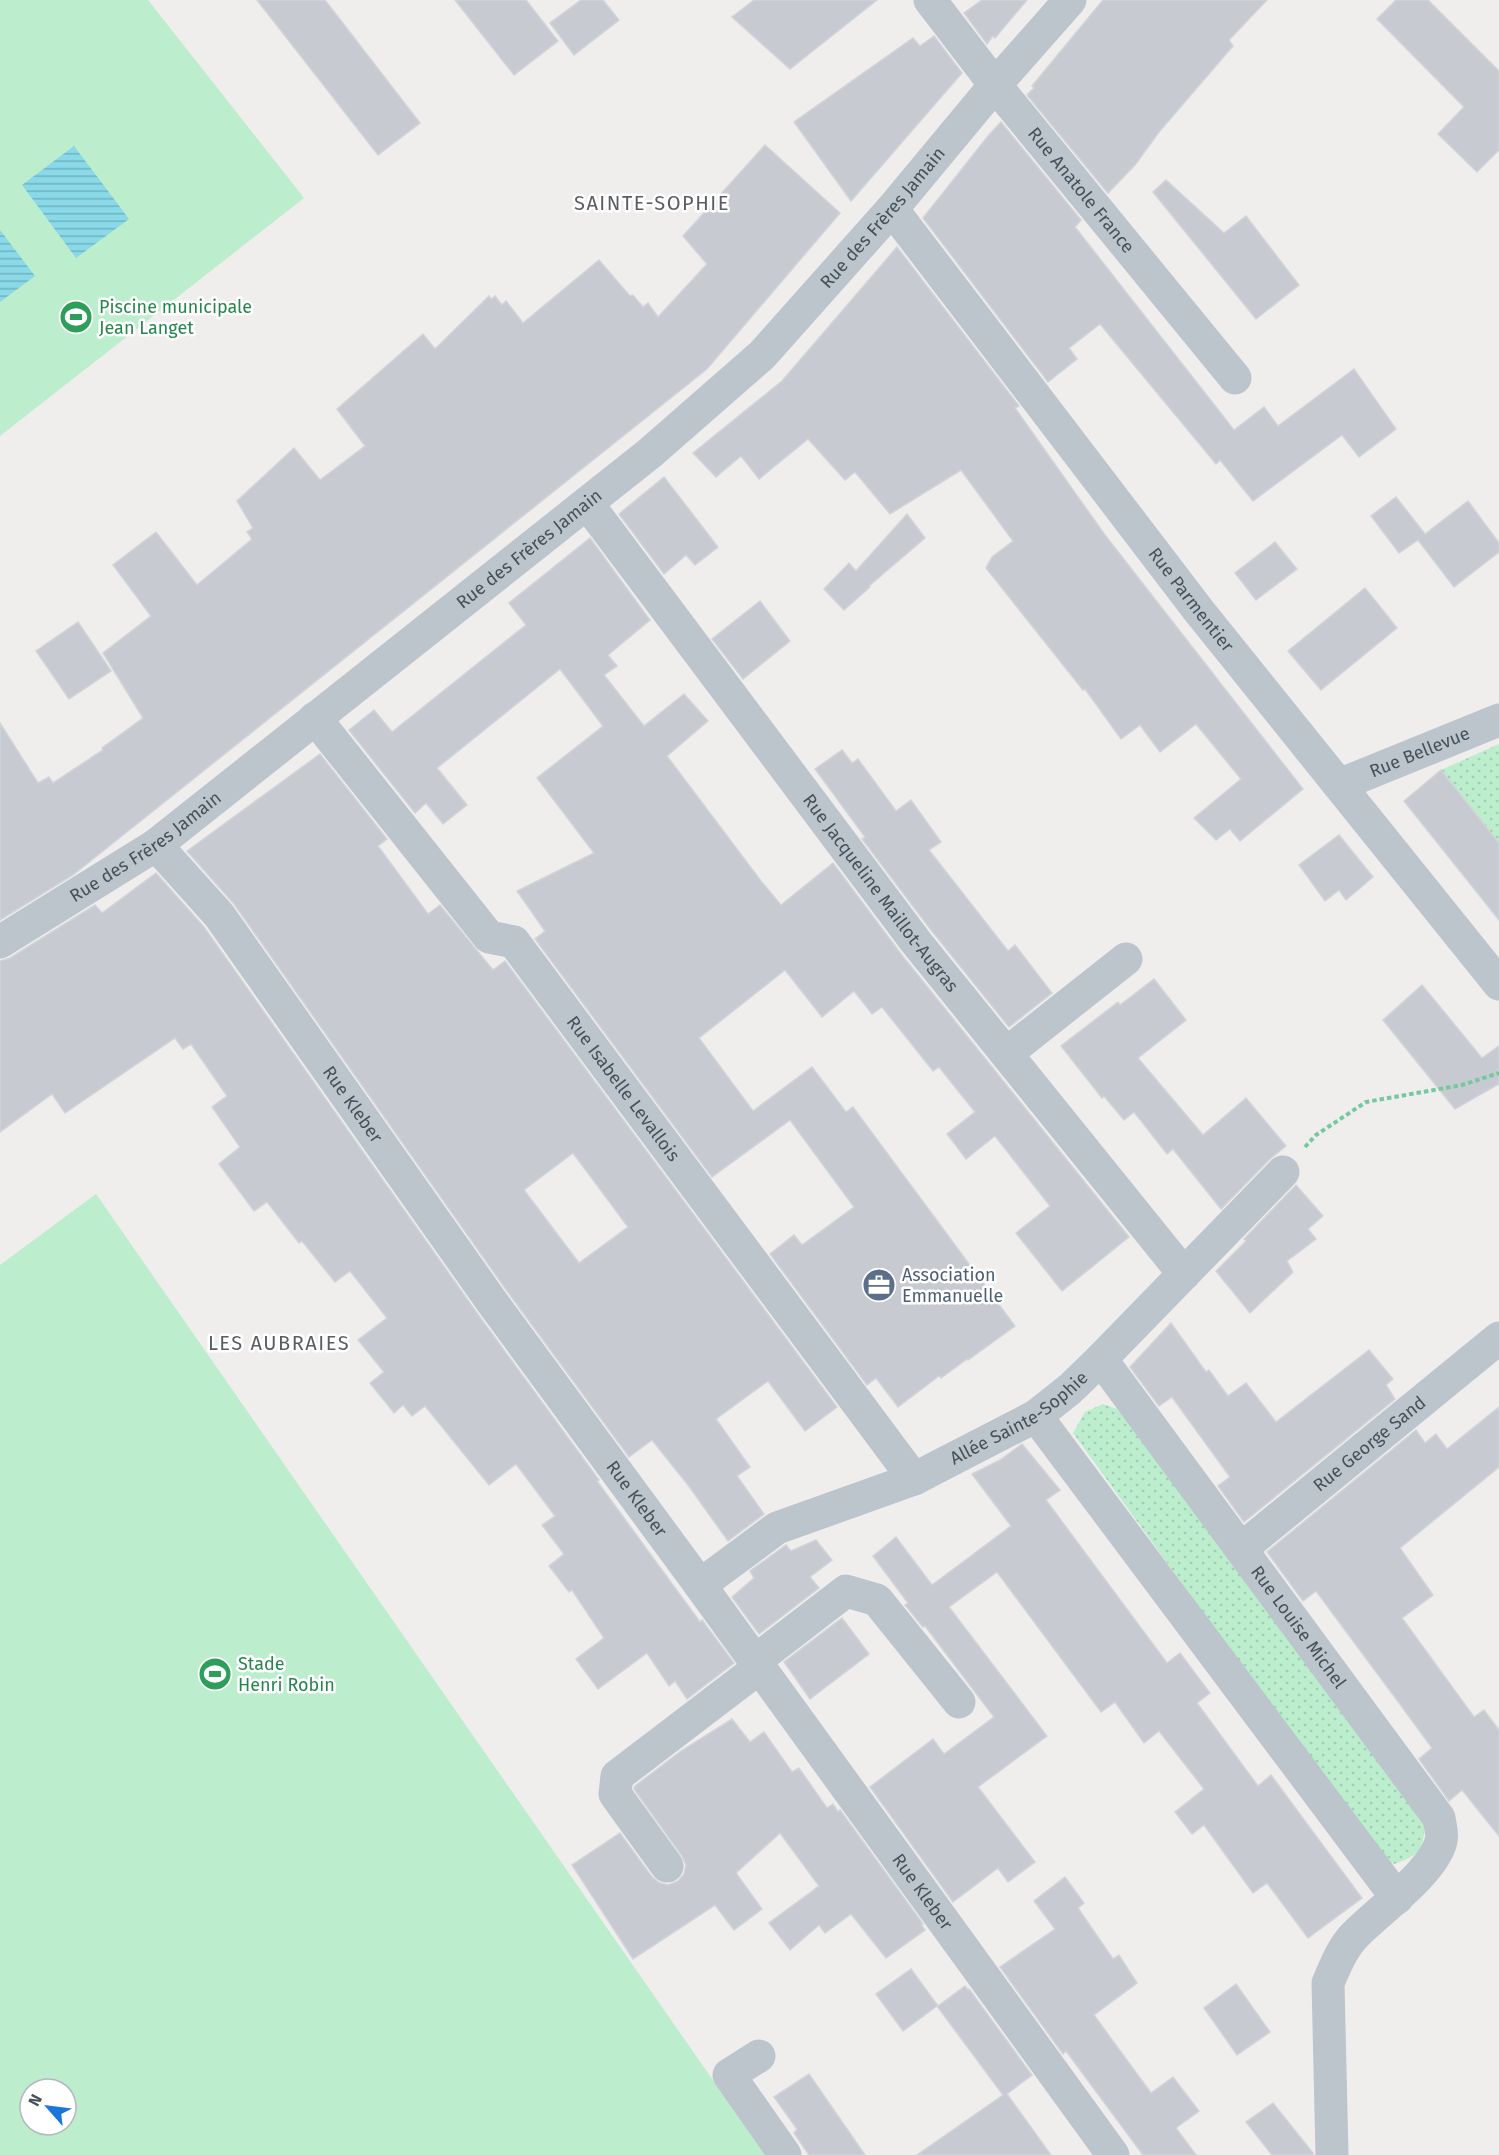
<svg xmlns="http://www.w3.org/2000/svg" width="1499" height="2155" viewBox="0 0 1499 2155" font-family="'Fira Sans',sans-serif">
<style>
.grass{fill:url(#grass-dots)}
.pitch{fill:#bcedcd;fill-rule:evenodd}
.water{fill:url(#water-rules)}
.building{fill:#c7cad0;stroke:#d1d4d9;stroke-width:1.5;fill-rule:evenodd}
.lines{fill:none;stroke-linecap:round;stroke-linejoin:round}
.path{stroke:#74ca9d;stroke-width:4;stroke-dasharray:4.5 3;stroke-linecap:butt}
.minor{stroke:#bcc5cc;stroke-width:33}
.labels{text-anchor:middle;stroke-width:5;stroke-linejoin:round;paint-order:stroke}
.street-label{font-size:18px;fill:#46515a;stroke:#fff}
.leisure-label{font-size:18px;fill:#27864d;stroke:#fff;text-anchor:start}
.service-label{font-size:18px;fill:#4e5e75;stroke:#fff;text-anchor:start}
.neighbourhood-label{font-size:20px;letter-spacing:1.5px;fill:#5a5e62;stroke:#fff}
</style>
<defs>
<pattern id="grass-dots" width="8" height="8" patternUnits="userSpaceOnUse" patternTransform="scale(1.5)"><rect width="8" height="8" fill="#bcedcd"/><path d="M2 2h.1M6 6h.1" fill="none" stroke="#a3cdb2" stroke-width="1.8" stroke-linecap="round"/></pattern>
<pattern id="water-rules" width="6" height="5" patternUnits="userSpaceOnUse" patternTransform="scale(1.5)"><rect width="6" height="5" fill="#89d9e9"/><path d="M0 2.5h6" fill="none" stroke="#72b2c0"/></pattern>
</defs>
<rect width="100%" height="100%" fill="#f0eded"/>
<g class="grass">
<path d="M1499,744V843L1441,770Z"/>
<path d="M1103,1404L1120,1410L1426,1820C1422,1849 1423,1854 1394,1864L1381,1858L1073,1433L1085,1412Z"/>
</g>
<g class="pitch">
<path d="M0,0H148L304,198L0,436Z"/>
<path d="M96,1194L765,2155H0V1265ZM30,2089H66V2125H30Z"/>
</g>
<g class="water">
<path d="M74,146L129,219L76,258L22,185Z"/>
<path d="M0,230L35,276L0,302Z"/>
</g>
<g class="building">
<path d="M257,0H325L420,123L378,155Z"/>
<path d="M455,0H526L558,41L514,75Z"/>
<path d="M581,0H603L619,20L574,55L550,23Z"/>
<path d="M754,0H877L790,69L732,17Z"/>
<path d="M982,0H1027L995,38L993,36L987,44L964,13Z"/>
<path d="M1103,0H1267L1229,40L1233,46L1159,132L1135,165L1108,193L1027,95L1034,88L1032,86Z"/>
<path d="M1396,0H1428L1499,71V150L1477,172L1438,134L1464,107L1377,19Z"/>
<path d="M934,36L962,73L851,201L794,122L913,38L920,46Z"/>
<path d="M1001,122L1081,220L1075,227L1234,430L1264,407L1278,426L1354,369L1396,429L1359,457L1342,435L1253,501L1220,460L1216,464L1100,324L1069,348L1077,359L1048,382L923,218L988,136Z"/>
<path d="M765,145L840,213L707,369L73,875L0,920V723L38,783L49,777L53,783L103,750L102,748L143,718L103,653L151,616L113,565L156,532L197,585L252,539L247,532L253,528L237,501L294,448L320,480L365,446L337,409L423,334L435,349L489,296L491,299L495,296L502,305L506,301L523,323L599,260L630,296L633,295L643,307L648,303L658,317L707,264L683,236Z"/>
<path d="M1166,180L1224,233L1246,216L1299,285L1256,319L1153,192Z"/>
<path d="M897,247L1019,406L1015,408L1105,535L1303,789L1240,841L1230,829L1216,840L1194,818L1241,779L1196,724L1160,752L1140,725L1121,739L1085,689L1083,690L986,568L992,557L1013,541L961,470L890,514L855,472L845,480L808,439L759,479L741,456L716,477L693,453L782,381Z"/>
<path d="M664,477L718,547L695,565L686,555L664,574L619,514Z"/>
<path d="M1396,497L1425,534L1468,501L1499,543V552L1454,587L1418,540L1399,553L1371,516Z"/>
<path d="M907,514L925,538L869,586L870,587L844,610L824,589L849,563L856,571Z"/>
<path d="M590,538L650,620L608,655L617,666L604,675L644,726L684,694L708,721L667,756L761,881L781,905L833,863L901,954L1129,1237L1062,1291L1016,1233L1050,1206L995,1136L966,1159L947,1134L975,1112L939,1067L933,1071L882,1007L872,1014L854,991L822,1017L785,970L699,1038L753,1111L812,1067L846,1112L853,1107L1015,1326L968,1360L967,1359L941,1378L939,1376L898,1407L876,1378L867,1385L770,1254L794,1235L802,1245L854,1207L790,1120L712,1177L535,939L545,931L517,891L594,853L537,778L603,726L560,669L437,768L467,805L443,824L426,803L415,813L349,730L374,710L392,732L482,660L526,625L509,603Z"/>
<path d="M1275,542L1297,569L1256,600L1235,573Z"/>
<path d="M1365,588L1397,628L1321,690L1288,651Z"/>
<path d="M760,601L790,641L743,679L712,639Z"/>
<path d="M78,622L111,671L69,699L36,651Z"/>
<path d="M842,750L852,763L858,759L896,811L911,800L941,842L929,850L1008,951L1015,945L1052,993L1009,1027L931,930L862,839L865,837L815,769Z"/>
<path d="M320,754L387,839L378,846L428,914L440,905L493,970L505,961L837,1407L805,1431L768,1381L716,1419L750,1467L737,1476L764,1514L728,1541L688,1485L652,1440L629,1457L507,1291L234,904L187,851ZM573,1153L628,1227L579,1263L524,1190Z"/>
<path d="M1441,770L1499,843V920L1404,801Z"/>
<path d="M1339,835L1373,877L1346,900L1339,890L1325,901L1299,865Z"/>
<path d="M156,873L204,927L477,1313L599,1480L597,1481L689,1607L700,1622L702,1620L734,1663L687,1699L675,1681L669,1686L647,1653L598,1689L576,1659L604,1638L572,1590L569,1592L549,1566L564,1554L542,1525L555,1516L516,1464L489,1485L425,1406L412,1416L403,1405L394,1413L370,1383L384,1372L358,1340L387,1318L350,1271L335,1282L302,1241L299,1243L267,1202L254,1211L219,1164L240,1147L212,1107L227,1096L191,1044L183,1049L175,1038L65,1113L52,1094L0,1132V961L10,958L95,905L102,913Z"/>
<path d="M1154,979L1186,1020L1138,1058L1203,1135L1246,1098L1286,1146L1270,1159L1221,1209L1173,1149L1167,1154L1134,1112L1124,1120L1104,1096L1102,1098L1061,1046L1118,1002L1120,1005Z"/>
<path d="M1422,985L1482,1058L1499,1046V1084L1455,1109L1383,1020Z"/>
<path d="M1296,1185L1323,1216L1308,1229L1316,1239L1287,1261L1293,1272L1250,1313L1216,1271L1246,1241L1244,1239Z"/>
<path d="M1171,1323L1206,1372L1209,1370L1228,1396L1246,1383L1276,1422L1369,1350L1393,1379L1386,1385L1395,1399L1244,1522L1218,1486L1230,1477L1172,1397L1159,1406L1130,1367Z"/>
<path d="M1499,1407V1467L1400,1548L1433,1595L1402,1618L1474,1717L1484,1710L1499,1730V1836L1462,1790L1449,1801L1419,1759L1432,1748L1402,1707L1316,1591L1303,1601L1267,1552L1416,1430L1425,1443L1436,1434L1447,1449Z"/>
<path d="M1022,1444L1060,1490L1046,1500L1167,1663L1180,1653L1210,1693L1197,1703L1258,1786L1271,1775L1362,1898L1308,1938L1267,1883L1253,1893L1204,1825L1192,1834L1175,1812L1204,1789L1159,1731L1144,1743L1115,1702L1101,1712L997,1572L949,1607L1047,1736L978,1787L1035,1862L1008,1882L998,1868L953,1902L870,1787L933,1739L944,1754L994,1717L925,1626L923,1627L905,1605L908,1603L873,1556L896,1537L932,1585L1011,1526L972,1474L1000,1460Z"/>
<path d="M816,1540L832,1560L810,1577L819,1588L759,1634L732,1597L754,1578L750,1571L786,1545L791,1551Z"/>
<path d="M842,1618L869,1654L810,1699L784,1662Z"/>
<path d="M732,1719L750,1742L764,1732L792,1772L799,1768L827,1808L833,1804L838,1812L840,1810L923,1924L921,1925L925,1930L886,1958L851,1914L825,1933L819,1925L790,1950L769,1923L819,1886L780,1833L736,1873L762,1909L734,1930L715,1905L633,1959L572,1865L620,1833L652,1877L660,1883L668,1885L678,1881L684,1874L686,1865L682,1856L634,1789L635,1786L681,1751Z"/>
<path d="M1065,1877L1084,1903L1078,1908L1113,1959L1119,1955L1137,1983L1094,2015L1151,2093L1173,2077L1199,2111L1176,2128L1196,2155H1143L1066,2051L1063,2054L1000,1967L1055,1929L1034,1901Z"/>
<path d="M911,1969L938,2006L965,1986L968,1990L969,1989L1032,2075L1007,2094L1051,2155H917L1003,2095L937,2006L903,2031L876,1994Z"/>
<path d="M1236,1984L1270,2032L1237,2055L1204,2008Z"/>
<path d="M809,2074L865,2155H809L794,2133L797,2129L774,2097Z"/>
<path d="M1273,2103L1313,2153V2155H1272L1246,2122Z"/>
</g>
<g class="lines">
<path class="path" d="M1305,1147L1316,1135L1366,1102L1462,1085L1499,1073"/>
<g class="minor">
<path id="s1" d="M930,0L995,85L1235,378"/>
<path id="s2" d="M892,209L1199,611L1499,984"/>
<path id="s3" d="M587,503L916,942L1184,1274"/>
<path id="s4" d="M315,718L489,937L514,942L914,1479"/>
<path id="s5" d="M1339,785L1499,720"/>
<path id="s6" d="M156,845L219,915L492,1302L700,1585L1113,2155"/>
<path id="s7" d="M0,942L156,845L650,453L762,355L892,209L995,85L1070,0"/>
<path d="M1007,1053L1126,959"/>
<path id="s8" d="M1101,1359L1439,1818C1440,1825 1443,1834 1441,1841C1433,1873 1378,1911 1355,1935C1342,1948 1335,1967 1328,1983L1332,2155"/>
<path d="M1036,1416L1397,1898"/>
<path id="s9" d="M1241,1549L1499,1338"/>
<path id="s10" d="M700,1585L777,1528L914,1479L1036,1416L1070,1389L1101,1359L1283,1172"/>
<path d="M755,1661L846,1591L877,1600L959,1702"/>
<path d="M667,1866L615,1794L617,1776L760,1667"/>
<path d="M759,2056L729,2075L785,2155"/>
</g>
</g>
<defs>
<symbol id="stadium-disc" viewBox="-11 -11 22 22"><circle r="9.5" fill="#2e9e5b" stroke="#fff"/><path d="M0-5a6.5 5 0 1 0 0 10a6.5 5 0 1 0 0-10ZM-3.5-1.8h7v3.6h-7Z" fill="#fff"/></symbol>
<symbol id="office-disc" viewBox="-11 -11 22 22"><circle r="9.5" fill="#5c6f8a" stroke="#fff"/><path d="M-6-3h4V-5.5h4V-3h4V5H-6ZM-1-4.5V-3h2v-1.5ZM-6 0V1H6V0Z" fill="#fff"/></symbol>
</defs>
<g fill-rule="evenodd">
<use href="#stadium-disc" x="57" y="298" width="38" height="38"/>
<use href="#office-disc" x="860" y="1266" width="38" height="38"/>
<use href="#stadium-disc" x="196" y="1655" width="38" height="38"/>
</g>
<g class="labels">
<g class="street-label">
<text dy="6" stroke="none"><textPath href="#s1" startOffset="243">Rue Anatole France</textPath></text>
<text dy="6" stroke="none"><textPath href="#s7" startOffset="1146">Rue des Frères Jamain</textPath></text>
<text dy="6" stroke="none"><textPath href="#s7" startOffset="660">Rue des Frères Jamain</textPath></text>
<text dy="6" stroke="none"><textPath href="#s2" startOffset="492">Rue Parmentier</textPath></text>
<text dy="6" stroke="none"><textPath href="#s5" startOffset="87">Rue Bellevue</textPath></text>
<text dy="6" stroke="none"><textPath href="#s7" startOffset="174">Rue des Frères Jamain</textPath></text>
<text dy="6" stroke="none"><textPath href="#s3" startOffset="488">Rue Jacqueline Maillot-Augras</textPath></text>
<text dy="6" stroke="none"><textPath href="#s4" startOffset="488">Rue Isabelle Levallois</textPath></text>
<text dy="6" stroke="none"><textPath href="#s6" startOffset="326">Rue Kleber</textPath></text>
<text dy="6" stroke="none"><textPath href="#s10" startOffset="363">Allée Sainte-Sophie</textPath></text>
<text dy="6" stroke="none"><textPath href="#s9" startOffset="166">Rue George Sand</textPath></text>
<text dy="6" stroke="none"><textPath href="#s6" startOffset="812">Rue Kleber</textPath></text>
<text dy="6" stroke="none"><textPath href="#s8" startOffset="333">Rue Louise Michel</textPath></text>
<text dy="6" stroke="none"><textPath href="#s6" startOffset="1298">Rue Kleber</textPath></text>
</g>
<g class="leisure-label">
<text x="99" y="313">Piscine municipale<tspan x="99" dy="21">Jean Langet</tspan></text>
<text x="238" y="1670">Stade<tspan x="238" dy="21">Henri Robin</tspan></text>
</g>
<g class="service-label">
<text x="902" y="1281">Association<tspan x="902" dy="21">Emmanuelle</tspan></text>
</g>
<g class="neighbourhood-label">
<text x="652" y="210">SAINTE-SOPHIE</text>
<text x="279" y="1350">LES AUBRAIES</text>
</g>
</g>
<g transform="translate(48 2107) rotate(298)"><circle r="28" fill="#ffffff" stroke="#b5b9bd" stroke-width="1.5"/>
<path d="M0-4.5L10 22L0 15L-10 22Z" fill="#1c75da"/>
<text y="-9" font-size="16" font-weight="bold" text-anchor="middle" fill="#46515a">N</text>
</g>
</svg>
